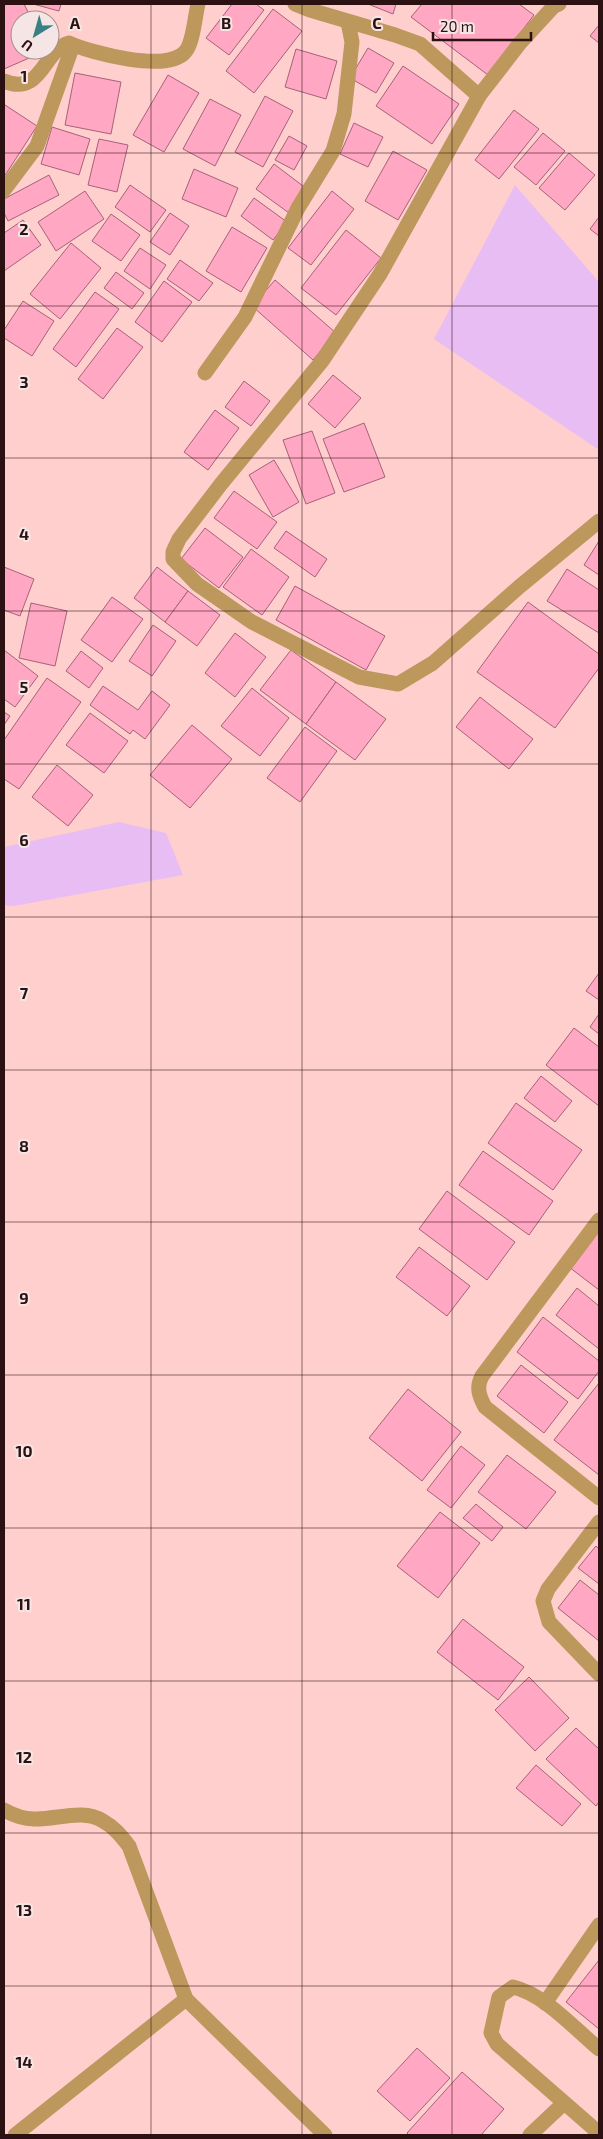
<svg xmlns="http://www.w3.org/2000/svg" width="603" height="2139" viewBox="0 0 603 2139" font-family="'Exo 2',sans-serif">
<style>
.green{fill:#e7bdf3}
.building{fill:#ffa7c3;stroke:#a66279}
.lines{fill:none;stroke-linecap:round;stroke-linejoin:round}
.street{stroke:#bc985d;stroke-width:15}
.grid{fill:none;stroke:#2c1112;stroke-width:1;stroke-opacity:0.55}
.grid-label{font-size:16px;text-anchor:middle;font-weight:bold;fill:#2c1112;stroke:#f6e5e5;stroke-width:4;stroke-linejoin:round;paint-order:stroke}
</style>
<rect width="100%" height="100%" fill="#ffcfce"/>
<g class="green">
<path d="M515,185L599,282V450L434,339Z"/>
<path d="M119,822L166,833L183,875L14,906L4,905V847Z"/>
</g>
<g class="building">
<path d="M4,4H24L32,20H20V50L45,51L4,69Z"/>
<path d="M33,4H61L59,11Z"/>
<path d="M232,4H256L264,10L229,55L206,38Z"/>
<path d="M368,4H396L393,14Z"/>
<path d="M422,4H519L534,15L488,75L411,17Z"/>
<path d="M273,9L302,31L254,93L226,71Z"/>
<path d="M599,25V43L590,36Z"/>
<path d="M368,48L394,63L376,93L350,78Z"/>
<path d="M296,49L337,61L326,99L285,87Z"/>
<path d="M403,66L459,104L432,144L376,106Z"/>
<path d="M75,73L121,82L111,134L65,125Z"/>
<path d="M168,75L199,93L164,152L133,135Z"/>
<path d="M265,96L293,111L263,167L235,152Z"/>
<path d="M210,99L241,115L215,166L183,149Z"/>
<path d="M5,105L37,126L4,177V107Z"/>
<path d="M514,110L539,129L499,179L475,160Z"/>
<path d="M354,123L383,137L368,167L340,154Z"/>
<path d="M52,127L90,139L79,175L41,164Z"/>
<path d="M543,133L565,151L536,185L514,167Z"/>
<path d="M289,136L307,146L294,170L275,160Z"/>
<path d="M99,139L128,145L117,192L88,185Z"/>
<path d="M393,151L427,170L398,220L365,201Z"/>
<path d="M569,153L595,175L565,210L539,188Z"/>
<path d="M274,164L307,189L289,213L256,189Z"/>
<path d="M194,169L238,188L226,217L182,199Z"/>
<path d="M49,175L59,195L8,221L4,213V199Z"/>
<path d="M130,185L166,210L150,232L115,207Z"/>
<path d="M85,191L104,219L56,251L38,222Z"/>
<path d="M332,191L354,209L311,265L288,248Z"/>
<path d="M254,198L287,222L273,240L241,216Z"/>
<path d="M170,213L189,226L170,255L150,242Z"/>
<path d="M111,214L140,235L121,261L92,241Z"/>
<path d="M599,217V236L590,229Z"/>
<path d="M23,220L41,245L4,271V233Z"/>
<path d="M232,227L267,248L241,292L206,271Z"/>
<path d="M346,230L381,258L336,315L301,288Z"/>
<path d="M71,243L101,268L60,319L30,294Z"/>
<path d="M140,248L166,265L150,289L124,271Z"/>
<path d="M180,260L213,283L199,301L167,279Z"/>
<path d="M116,272L144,293L132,309L104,288Z"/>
<path d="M275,280L336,333L313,360L252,306Z"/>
<path d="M164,281L192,302L162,342L135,322Z"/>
<path d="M95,292L119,309L76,367L53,349Z"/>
<path d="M23,301L54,321L32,356L4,338V330Z"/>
<path d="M117,328L143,347L103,399L78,379Z"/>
<path d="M333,375L361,398L335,428L308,404Z"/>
<path d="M244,381L270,401L251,426L225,407Z"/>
<path d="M215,410L239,428L208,470L184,452Z"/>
<path d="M364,423L385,477L344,492L323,439Z"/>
<path d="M312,431L335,493L306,504L283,440Z"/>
<path d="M274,460L299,502L273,517L249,475Z"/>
<path d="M234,491L277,522L257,549L214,518Z"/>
<path d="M205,528L243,557L219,588L181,559Z"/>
<path d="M286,531L327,559L315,577L274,548Z"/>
<path d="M599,541V575L584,565Z"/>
<path d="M251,549L289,577L262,615L223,587Z"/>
<path d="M4,567L34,579L20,616L4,610Z"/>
<path d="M157,567L188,591L165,622L134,598Z"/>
<path d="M567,569L599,590V633L547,601Z"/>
<path d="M295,586L385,636L366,670L276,620Z"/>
<path d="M188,591L220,615L197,646L165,622Z"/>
<path d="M112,597L143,619L112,662L81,640Z"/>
<path d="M528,602L599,654V668L555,728L477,672Z"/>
<path d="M31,603L67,611L55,666L19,658Z"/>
<path d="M153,625L176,641L152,676L129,661Z"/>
<path d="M235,633L266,657L235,697L205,673Z"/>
<path d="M4,650L38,676L15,707L4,699Z"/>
<path d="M291,650L336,682L306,724L260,690Z"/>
<path d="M81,651L103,668L89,688L66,671Z"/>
<path d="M47,678L81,702L19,789L4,779V740Z"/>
<path d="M336,682L386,719L355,760L306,724Z"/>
<path d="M103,686L138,710L152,691L170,705L145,739L133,730L130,734L90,705Z"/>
<path d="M252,688L289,718L260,756L221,726Z"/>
<path d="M480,697L533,739L509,769L456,727Z"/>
<path d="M4,712L10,716L4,725Z"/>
<path d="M90,713L128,741L104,773L66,745Z"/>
<path d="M192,725L232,759L190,808L150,775Z"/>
<path d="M305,727L337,751L300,802L267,778Z"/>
<path d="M57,765L93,795L68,826L32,797Z"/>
<path d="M599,973V1000L586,991Z"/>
<path d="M599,1014V1034L590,1027Z"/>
<path d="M574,1028L599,1047V1106L546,1065Z"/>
<path d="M541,1076L572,1101L555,1122L524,1098Z"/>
<path d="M516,1103L582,1150L553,1190L488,1143Z"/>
<path d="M483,1151L553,1201L529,1235L459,1185Z"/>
<path d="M447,1191L515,1242L487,1280L419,1229Z"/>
<path d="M599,1229V1290L569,1267Z"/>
<path d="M419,1247L470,1286L447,1316L396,1277Z"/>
<path d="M577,1288L599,1306V1349L556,1315Z"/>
<path d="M543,1317L599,1361V1371L578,1399L517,1352Z"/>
<path d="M521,1365L568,1402L544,1433L497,1396Z"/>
<path d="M599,1383V1475L554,1440Z"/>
<path d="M408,1389L461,1432L422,1481L369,1438Z"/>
<path d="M461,1446L485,1465L451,1508L427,1490Z"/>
<path d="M507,1455L556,1492L526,1529L478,1492Z"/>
<path d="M476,1504L503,1527L492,1541L463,1518Z"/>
<path d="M440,1512L480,1543L438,1598L397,1566Z"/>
<path d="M596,1546L599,1549V1584L578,1568Z"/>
<path d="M580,1580L599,1595V1641L558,1608Z"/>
<path d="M463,1619L524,1667L498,1700L437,1652Z"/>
<path d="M529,1677L569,1718L535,1751L495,1710Z"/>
<path d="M576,1728L599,1749V1802L596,1806L546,1759Z"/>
<path d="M536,1765L581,1804L562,1826L516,1788Z"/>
<path d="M599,1960V2029L566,2002Z"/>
<path d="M417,2048L450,2078L410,2121L377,2091Z"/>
<path d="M462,2072L504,2109L481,2135H409L407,2133Z"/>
</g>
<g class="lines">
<g class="street">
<path d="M295,4L310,10L395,35L420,44L479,96"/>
<path d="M559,4L554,6L520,43L479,96L380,274L322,361L221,484L179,539L173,552V559L197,584L252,622L359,677L398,684L433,663L519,587L599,521"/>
<path d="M4,81C42,97 43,50 69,43C91,53 167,73 185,52C193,44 195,16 198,4"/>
<path d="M4,190L37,146L73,45"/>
<path d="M205,373L245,317L298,208L333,151L344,114L352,42L348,22"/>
<path d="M599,1220L482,1376C476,1387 479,1396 485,1407L599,1498"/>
<path d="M599,1522L548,1589L543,1601L549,1622L599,1674"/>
<path d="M4,1810C13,1815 23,1819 34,1819C56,1820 83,1808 103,1821C114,1827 121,1836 129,1846L186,1999L325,2135"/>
<path d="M545,2003L599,1925"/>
<path d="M599,2049C575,2029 544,1994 513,1987L499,1997L491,2033L497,2044L599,2133"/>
<path d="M15,2135L186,1999"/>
<path d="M530,2135L564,2103"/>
</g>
</g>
<path class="grid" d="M151,4V2135M302,4V2135M452,4V2135M4,153H599M4,306H599M4,458H599M4,611H599M4,764H599M4,917H599M4,1070H599M4,1222H599M4,1375H599M4,1528H599M4,1681H599M4,1833H599M4,1986H599"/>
<g class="grid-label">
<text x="75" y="29">A</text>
<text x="226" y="29">B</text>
<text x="377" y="29">C</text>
<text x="24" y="82">1</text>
<text x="24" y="235">2</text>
<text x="24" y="388">3</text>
<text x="24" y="540">4</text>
<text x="24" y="693">5</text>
<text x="24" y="846">6</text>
<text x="24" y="999">7</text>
<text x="24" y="1152">8</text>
<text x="24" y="1304">9</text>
<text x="24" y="1457">10</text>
<text x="24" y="1610">11</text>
<text x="24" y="1763">12</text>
<text x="24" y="1916">13</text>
<text x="24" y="2068">14</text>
</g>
<rect width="603" height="2139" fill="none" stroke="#2c1112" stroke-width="10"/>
<g transform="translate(35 35) rotate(217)"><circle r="24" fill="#f6e5e5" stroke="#a59091"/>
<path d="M0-4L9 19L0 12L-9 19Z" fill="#388083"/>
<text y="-8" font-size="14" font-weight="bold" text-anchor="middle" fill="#2c1112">U</text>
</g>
<path d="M433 32v8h98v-8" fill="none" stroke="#2c1112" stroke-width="2.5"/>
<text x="440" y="32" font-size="15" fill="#2c1112" stroke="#f6e5e5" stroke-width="4" paint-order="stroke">20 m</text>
</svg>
